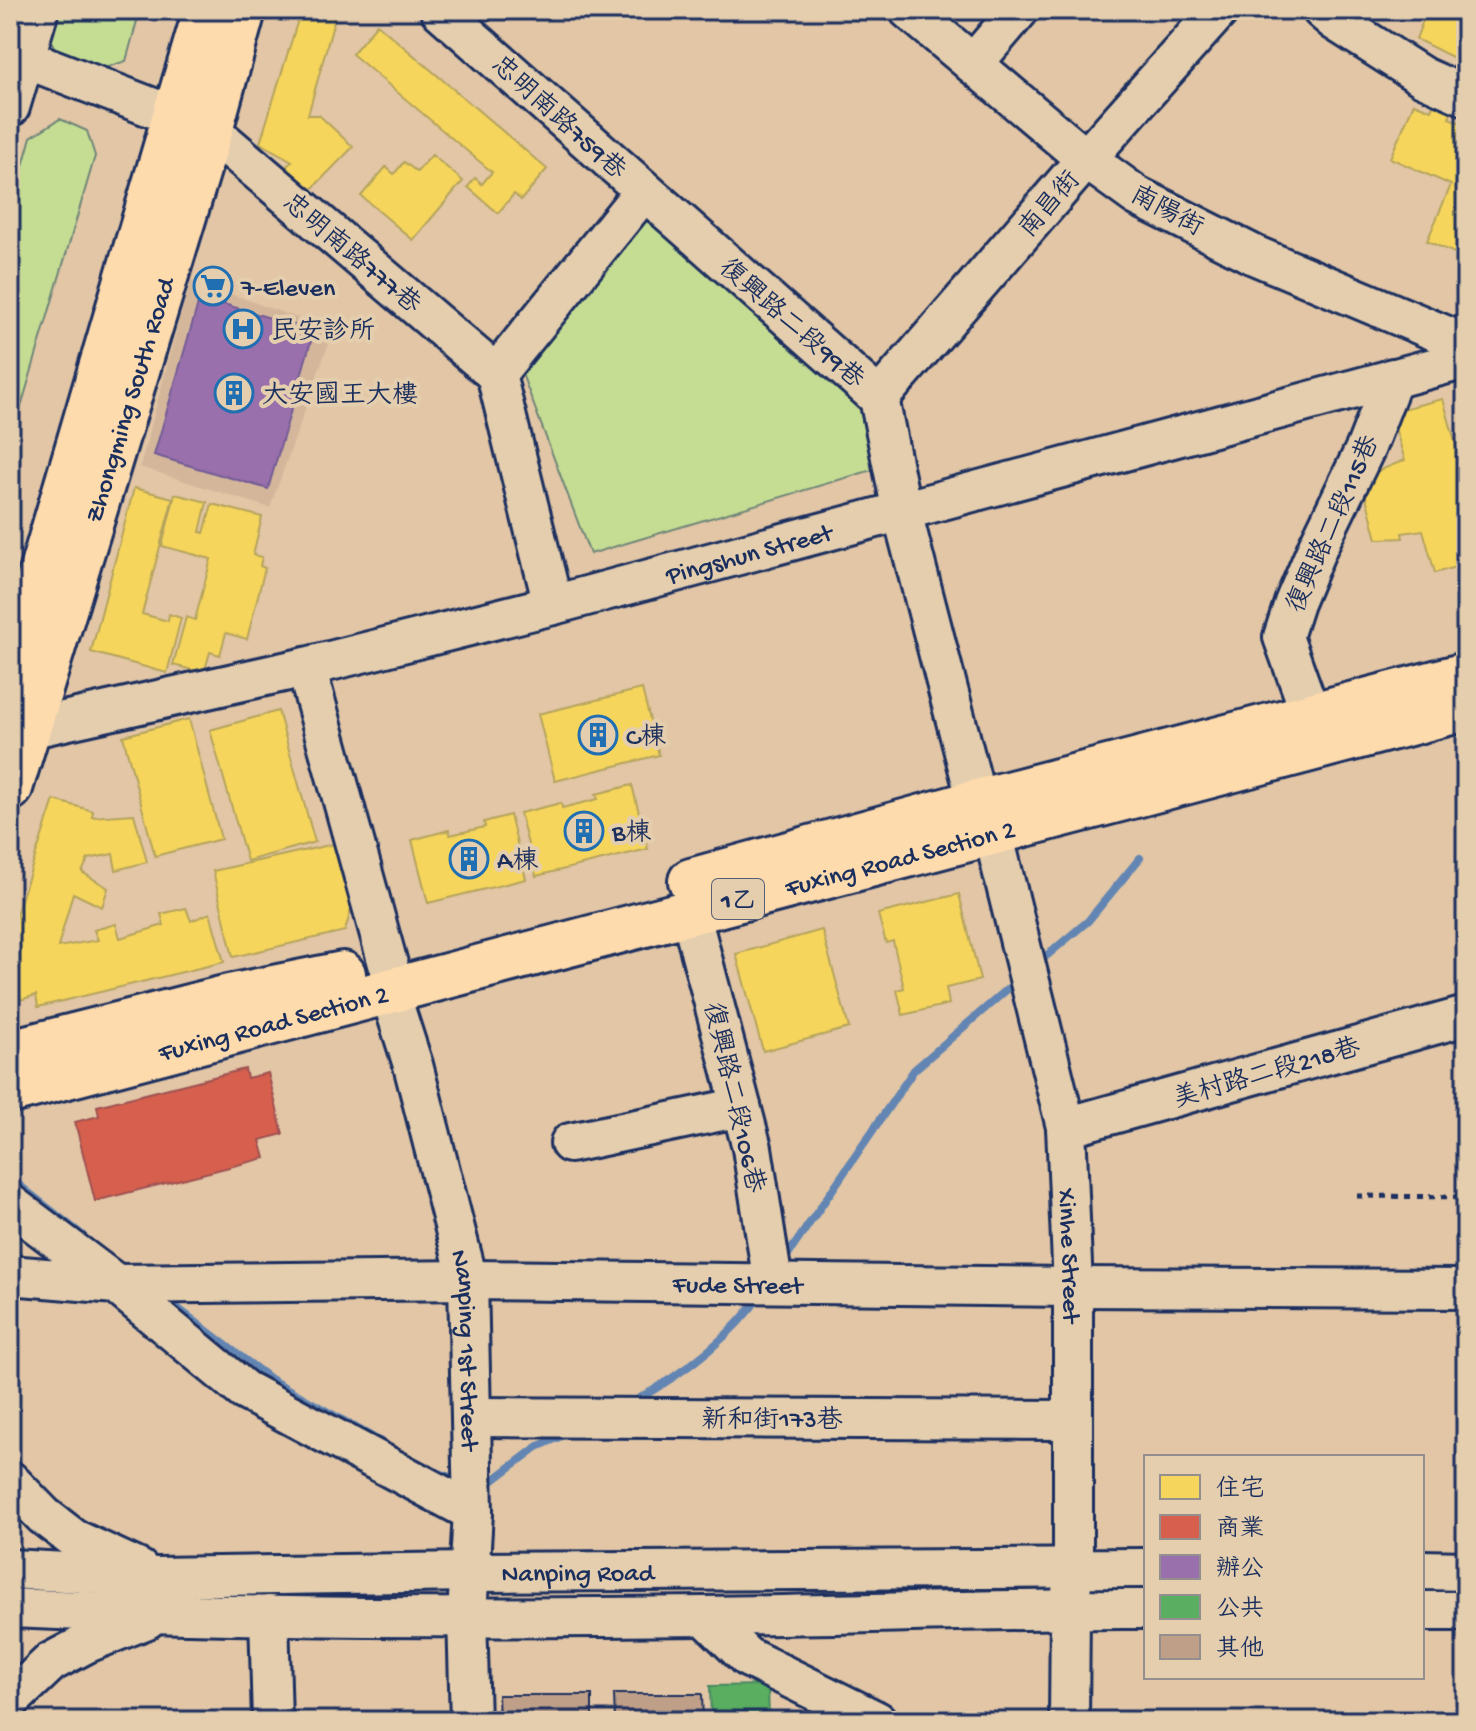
<svg xmlns="http://www.w3.org/2000/svg" width="1476" height="1731" viewBox="0 0 1476 1731" font-family="'Gochi Hand','LXGW WenKai TC',sans-serif">
<style>
.built{fill:#d4b79b}
.green{fill:#c5dd93;stroke:#708678;stroke-width:2}
.homes{fill:#f6d55c;stroke:#b4a35d;stroke-width:2}
.shops{fill:#d6604d;stroke:#9e5152;stroke-width:2}
.offices{fill:#9970ab;stroke:#735c94;stroke-width:2}
.public{fill:#5aae61;stroke:#478860;stroke-width:2}
.lines{fill:none;stroke-linecap:round;stroke-linejoin:round}
.stream{stroke:#6285b3;stroke-width:8}
.building{fill:#c09f88;stroke:#1b2f5e;stroke-width:2}
.minor-casing{stroke:#1b2f5e;stroke-width:44}
.major-casing{stroke:#1b2f5e;stroke-width:50}
.path{stroke:#1b2f5e;stroke-width:5;stroke-dasharray:6 6;stroke-linecap:butt}
.minor{stroke:#e4ceae;stroke-width:38}
.major{stroke:#fedbac;stroke-width:44}
.labels{text-anchor:middle;stroke-width:8;stroke-linejoin:round;paint-order:stroke}
.shield{fill:#e4ceae;stroke:#575f76;stroke-width:2}
.shield-label{font-size:24px;font-weight:bold;fill:#1b2f5e}
.street-label{font-size:26px;fill:#1b2f5e;stroke:#e4ceae}
.poi-label{font-size:26px;fill:#1b2f5e;stroke:#e4ceae;text-anchor:start}
</style>
<rect width="100%" height="100%" fill="#e2c6a5"/>
<filter id="ink" filterUnits="userSpaceOnUse"><feTurbulence type="fractalNoise" baseFrequency=".0125" numOctaves="2"/><feDisplacementMap in="SourceGraphic" scale="16" xChannelSelector="R" yChannelSelector="G"/><feConvolveMatrix kernelMatrix="1 2 1 2 8 2 1 2 1" color-interpolation-filters="sRGB"/></filter>
<g filter="url(#ink)">
<path class="built" d="M190,279L333,331L270,508L140,467Z"/>
<g class="green">
<path d="M53,10H140L126,61L104,68L55,49L47,29Z"/>
<path d="M60,119L87,131L95,156L10,444V213L31,137Z"/>
<path d="M649,209L863,401L872,470L590,554L518,363Z"/>
</g>
<g class="homes">
<path d="M301,10H337L308,115H319L353,147L307,194L282,171L292,161L260,143Z"/>
<path d="M1372,10H1389L1382,18Z"/>
<path d="M1427,10H1466V64L1416,39Z"/>
<path d="M377,24L547,169L521,200L514,194L498,213L468,187L475,178L482,184L492,172L352,54Z"/>
<path d="M1414,103L1431,110L1434,103L1452,111L1449,118L1466,125V258L1427,241L1451,185L1390,158Z"/>
<path d="M432,155L463,181L413,240L361,196L386,167L394,174L404,162L417,172Z"/>
<path d="M1443,399L1466,481V564L1435,573L1423,530L1402,533L1403,538L1377,539L1361,478L1405,460L1390,412Z"/>
<path d="M134,488L173,498L142,614L168,621L169,614L181,618L167,673L91,652Z"/>
<path d="M175,494L207,502L200,532L204,533L212,504L262,517L253,555L262,557L260,566L265,568L247,639L226,633L220,655L210,652L204,673L173,665L186,617L195,620L211,559L162,546Z"/>
<path d="M642,689L659,755L555,781L538,714Z"/>
<path d="M278,711L315,842L247,861L210,730Z"/>
<path d="M189,719L221,839L155,856L123,736Z"/>
<path d="M632,785L648,849L536,876L520,813L561,803L562,808L598,799L596,794Z"/>
<path d="M54,800L93,811L92,817L134,814L147,862L116,870L113,854L88,859L82,872L108,888L102,907L73,893L58,947L98,940L94,930L116,924L120,938L164,925L161,914L186,908L191,921L210,913L224,962L38,1007L36,995L20,1000L10,960V933Z"/>
<path d="M510,815L526,879L428,903L412,840L449,830L450,835L485,827L484,822Z"/>
<path d="M334,844L351,910L345,931L233,957L213,871Z"/>
<path d="M959,894L980,980L946,988L949,1004L903,1015L897,990L904,988L893,941L886,943L878,914Z"/>
<path d="M822,930L849,1028L763,1051L736,954Z"/>
</g>
<path class="shops" d="M245,1069L247,1078L268,1073L283,1134L260,1140L265,1158L95,1201L75,1122L99,1116L97,1106Z"/>
<path class="offices" d="M200,297L314,331L268,489L154,455Z"/>
<path class="public" d="M768,1685L769,1721H711L710,1686Z"/>
<g class="lines">
<g class="stream">
<path d="M1038,963L1088,921L1140,858"/>
<path d="M10,1178L82,1235"/>
<path d="M783,1262L914,1070L1018,980"/>
<path d="M163,1297L270,1379L381,1442"/>
<path d="M633,1402C681,1375 730,1339 762,1293"/>
<path d="M431,1470L464,1482"/>
<path d="M484,1487L537,1447L570,1432"/>
</g>
</g>
<g class="building">
<path d="M614,1694H702L703,1721H615Z"/>
<path d="M498,1695H592V1721H499Z"/>
</g>
<g class="lines">
<defs>
<g id="minor">
<path id="s1" d="M440,10L879,398L902,512L977,802L993,833L1066,1127L1073,1287V1568L1070,1608L1069,1721"/>
<path d="M909,10L1086,159L1137,196L1254,255L1466,344"/>
<path d="M1322,10L1335,21L1423,77L1466,96"/>
<path d="M24,58L210,130L496,374"/>
<path d="M973,64L1019,10"/>
<path d="M10,107L39,10"/>
<path d="M496,374L553,605"/>
<path d="M496,374L644,191"/>
<path d="M879,398L1086,159L1219,10"/>
<path d="M306,667L388,964"/>
<path d="M1311,715L1283,637L1294,603L1318,546L1366,447L1393,378"/>
<path id="s2" d="M28,729L306,667L553,605L1466,359"/>
<path d="M690,912L752,1148L773,1283"/>
<path id="s3" d="M389,990L413,1065L468,1280L473,1512L467,1616L470,1721"/>
<path d="M1066,1127L1466,1016"/>
<path d="M570,1143L741,1107"/>
<path d="M10,1204L116,1284L244,1390L473,1512"/>
<path id="s4" d="M10,1275L116,1284L468,1280L1073,1287L1466,1289"/>
<path d="M471,1417L1073,1420"/>
<path d="M10,1481L44,1516L74,1539L139,1569"/>
<path id="s5" d="M10,1569L156,1577L469,1572L1146,1568"/>
<path d="M1422,1570L1466,1571"/>
<path d="M10,1608C241,1618 473,1619 705,1616C852,1615 999,1608 1146,1609"/>
<path d="M1422,1611H1466"/>
<path d="M269,1615L272,1721"/>
<path d="M705,1616L747,1657L877,1721"/>
<path d="M10,1701L51,1662L87,1643L147,1619"/>
</g>
<g id="major">
<path d="M10,679L206,10"/>
<path id="s6" d="M10,788L210,130L243,10"/>
<path d="M691,881L977,802L1466,675"/>
<path d="M10,1052L229,997L343,974"/>
<path id="s7" d="M10,1091L1466,708"/>
</g>
</defs>
<use href="#minor" class="minor-casing"/>
<use href="#major" class="major-casing"/>
<path class="path" d="M1357,1196L1466,1197"/>
<use href="#minor" class="minor"/>
<use href="#major" class="major"/>
</g>
</g>
<defs>
<symbol id="supermarket-ring" viewBox="-11 -11 22 22"><circle r="9.5" fill="#e4ceae" stroke="#1f6fb2" stroke-width="1.5"/><path d="M-6-5.5h2.5l.6 2H6L4.5 2H-2.5L-4.4-4H-6ZM-1.5 3.2a1.3 1.3 0 1 0 .1 0ZM3 3.2a1.3 1.3 0 1 0 .1 0Z" fill="#1f6fb2"/></symbol>
<symbol id="hospital-ring" viewBox="-11 -11 22 22"><circle r="9.5" fill="#e4ceae" stroke="#1f6fb2" stroke-width="1.5"/><path d="M-5-5h3v3.5h4V-5h3V5h-3V1.5h-4V5h-3Z" fill="#1f6fb2"/></symbol>
<symbol id="building-ring" viewBox="-11 -11 22 22"><circle r="9.5" fill="#e4ceae" stroke="#1f6fb2" stroke-width="1.5"/><path d="M-4-6H4V6H1V3H-1V6H-4ZM-2.5-4.3h1.7v1.8h-1.7ZM.8-4.3h1.7v1.8H.8ZM-2.5-1h1.7V.8h-1.7ZM.8-1h1.7V.8H.8Z" fill="#1f6fb2"/></symbol>
</defs>
<g fill-rule="evenodd">
<use href="#supermarket-ring" x="191" y="264" width="44" height="44"/>
<use href="#hospital-ring" x="221" y="307" width="44" height="44"/>
<use href="#building-ring" x="212" y="371" width="44" height="44"/>
<use href="#building-ring" x="576" y="713" width="44" height="44"/>
<use href="#building-ring" x="562" y="809" width="44" height="44"/>
<use href="#building-ring" x="447" y="837" width="44" height="44"/>
</g>
<g class="labels">
<rect class="shield" x="712" y="879" width="52" height="40" rx="6"/>
<g class="shield-label">
<text x="738" y="907">1乙</text>
</g>
<g class="street-label">
<text transform="translate(560 116) rotate(42)" y="9">忠明南路759巷</text>
<text transform="translate(1048 203) rotate(-49)" y="9">南昌街</text>
<text transform="translate(1168 209) rotate(28)" y="9">南陽街</text>
<text transform="translate(353 252) rotate(40)" y="9">忠明南路777巷</text>
<text transform="translate(793 322) rotate(41)" y="9">復興路二段99巷</text>
<text dy="9" stroke="none"><textPath href="#s6" startOffset="406">Zhongming South Road</textPath></text>
<text transform="translate(1331 523) rotate(-66)" y="9">復興路二段115巷</text>
<text dy="9" stroke="none"><textPath href="#s2" startOffset="742">Pingshun Street</textPath></text>
<text dy="9" stroke="none"><textPath href="#s7" startOffset="920">Fuxing Road Section 2</textPath></text>
<text dy="9" stroke="none"><textPath href="#s7" startOffset="272">Fuxing Road Section 2</textPath></text>
<text transform="translate(1266 1071) rotate(-16)" y="9">美村路二段218巷</text>
<text transform="translate(736 1097) rotate(77)" y="9">復興路二段106巷</text>
<text dy="9" stroke="none"><textPath href="#s1" startOffset="1468">Xinhe Street</textPath></text>
<text dy="9" stroke="none"><textPath href="#s4" startOffset="728">Fude Street</textPath></text>
<text dy="9" stroke="none"><textPath href="#s3" startOffset="370">Nanping 1st Street</textPath></text>
<text x="772" y="1427">新和街173巷</text>
<text dy="9" stroke="none"><textPath href="#s5" startOffset="568">Nanping Road</textPath></text>
</g>
<g class="poi-label">
<text x="241" y="295">7-Eleven</text>
<text x="271" y="338">民安診所</text>
<text x="262" y="402">大安國王大樓</text>
<text x="626" y="744">C棟</text>
<text x="612" y="840">B棟</text>
<text x="497" y="868">A棟</text>
</g>
</g>
<rect width="1476" height="1731" fill="none" stroke="#e4ceae" stroke-width="40"/>
<rect x="20" y="20" width="1436" height="1691" fill="none" stroke="#1b2f5e" stroke-width="3" filter="url(#ink)"/>
<rect x="1144" y="1455" width="280" height="224" fill="#e4ceae" stroke="#948e8e" stroke-width="2"/>
<rect x="1160" y="1475" width="40" height="24" fill="#f6d55c" stroke="#948e8e" stroke-width="2"/>
<text x="1216" y="1495" font-size="24" fill="#1b2f5e">住宅</text>
<rect x="1160" y="1515" width="40" height="24" fill="#d6604d" stroke="#948e8e" stroke-width="2"/>
<text x="1216" y="1535" font-size="24" fill="#1b2f5e">商業</text>
<rect x="1160" y="1555" width="40" height="24" fill="#9970ab" stroke="#948e8e" stroke-width="2"/>
<text x="1216" y="1575" font-size="24" fill="#1b2f5e">辦公</text>
<rect x="1160" y="1595" width="40" height="24" fill="#5aae61" stroke="#948e8e" stroke-width="2"/>
<text x="1216" y="1615" font-size="24" fill="#1b2f5e">公共</text>
<rect x="1160" y="1635" width="40" height="24" fill="#c09f88" stroke="#948e8e" stroke-width="2"/>
<text x="1216" y="1655" font-size="24" fill="#1b2f5e">其他</text>
</svg>
